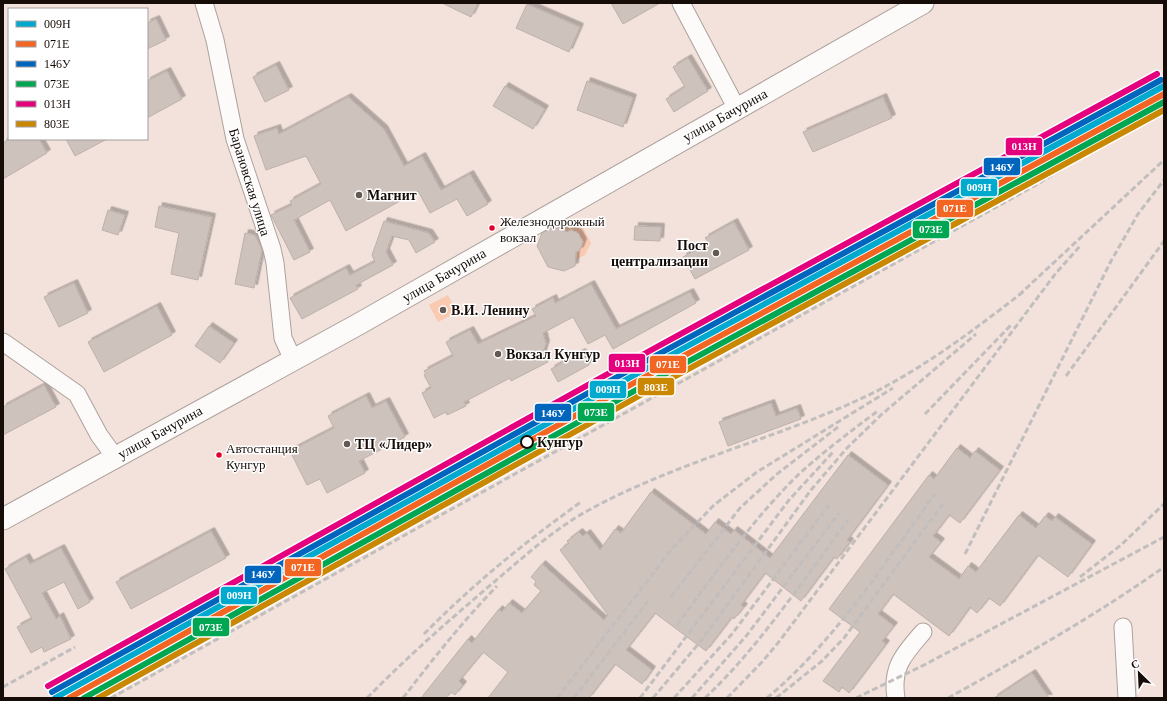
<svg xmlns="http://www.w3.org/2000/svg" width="1167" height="701" viewBox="0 0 1167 701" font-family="'Times New Roman',serif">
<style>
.green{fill:#f9c9b0}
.building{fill:#cec2bc;stroke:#bdb0ab;filter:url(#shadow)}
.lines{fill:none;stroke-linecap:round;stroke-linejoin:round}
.minor-casing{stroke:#ada19c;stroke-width:19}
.tertiary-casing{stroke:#ada19c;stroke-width:23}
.minor{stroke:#fdfbfa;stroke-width:17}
.tertiary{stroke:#fdfbfa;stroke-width:21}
.rail{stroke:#c2bebd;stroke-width:3;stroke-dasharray:6 3;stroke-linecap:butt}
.rail-1-casing{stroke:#fff;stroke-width:9}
.rail-2-casing{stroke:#fff;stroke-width:9}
.rail-3-casing{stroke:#fff;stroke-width:9}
.rail-4-casing{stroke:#fff;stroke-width:9}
.rail-5-casing{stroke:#fff;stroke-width:9}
.rail-6-casing{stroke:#fff;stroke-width:9}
.rail-1{stroke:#00a9ce;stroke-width:6}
.rail-2{stroke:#f26522;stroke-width:6}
.rail-3{stroke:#0065bd;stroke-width:6}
.rail-4{stroke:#00a651;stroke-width:6}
.rail-5{stroke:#e5007d;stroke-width:6}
.rail-6{stroke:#ca8702;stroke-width:6}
.poi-dot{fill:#635852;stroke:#fff;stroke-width:1.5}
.bus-dot{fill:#e4002b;stroke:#fff;stroke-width:1.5}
.stop-dot{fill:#fff;stroke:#160d09;stroke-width:2}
.labels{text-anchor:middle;stroke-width:3;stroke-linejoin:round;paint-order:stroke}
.bus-label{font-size:13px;fill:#160d09;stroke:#fff;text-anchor:start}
.street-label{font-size:14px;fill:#160d09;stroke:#fff}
.poi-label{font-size:14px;font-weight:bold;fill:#160d09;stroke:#fff;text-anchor:start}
.stop-label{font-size:14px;font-weight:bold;fill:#160d09;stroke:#fff;text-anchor:start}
.line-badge{stroke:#fff;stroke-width:1.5}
.badge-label{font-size:11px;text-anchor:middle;font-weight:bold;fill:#fff}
</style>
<defs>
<filter id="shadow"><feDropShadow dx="3.5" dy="-3.5" stdDeviation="0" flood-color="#0004"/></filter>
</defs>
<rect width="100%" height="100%" fill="#f2e2db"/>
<g class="green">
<path d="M570,223L583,228L591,243L585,255L575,260L553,242L558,228Z"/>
<path d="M448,295L457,312L438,322L429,305Z"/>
</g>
<g class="building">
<path d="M442,3H478L471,17Z"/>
<path d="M611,3H660L623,24Z"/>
<path d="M527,4L580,27L569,52L516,28Z"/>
<path d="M156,19L166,40L147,49V23Z"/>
<path d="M688,58L708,91L674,112L666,99L685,87L673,67Z"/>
<path d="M276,65L289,90L265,102L253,77Z"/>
<path d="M167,71L182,99L147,118V81Z"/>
<path d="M587,81L633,98L623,127L577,110Z"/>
<path d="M505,86L545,109L533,129L493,106Z"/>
<path d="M348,97L384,129L404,166L422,156L441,190L470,174L488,204L467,216L457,199L430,213L418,191L346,231L330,200L294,220L310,252L294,260L271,215L292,205L290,201L321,184L306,156L266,170L254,136L277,128L279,134Z"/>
<path d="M883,97L892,118L813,152L803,132Z"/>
<path d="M10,139H39L47,153L3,179V143Z"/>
<path d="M66,139H107L75,156Z"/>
<path d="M159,206L212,217L198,280L171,274L179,233L155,227Z"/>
<path d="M108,210L125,215L118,235L102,230Z"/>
<path d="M384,221L429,233L435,242L416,253L409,240L392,236L386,252L393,265L356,285L358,289L302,319L290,298L346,268L350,275L375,262L372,255Z"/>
<path d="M734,222L749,250L695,279L683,257L709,243L705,238Z"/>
<path d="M635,226L661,227L660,241L634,240Z"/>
<path d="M554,227L567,232L571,230L578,233L583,242L580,250L576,252L575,266L564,271L548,267L537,246L542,233Z"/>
<path d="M245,233L255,235L262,250L254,288L235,284Z"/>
<path d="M74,283L88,313L59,327L44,297Z"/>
<path d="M591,284L616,329L690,292L696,303L613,349L605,335L588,344L573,317L543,333L546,344L543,353L548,362L511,381L510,378L464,402L466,406L447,415L446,412L434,418L422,393L431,388L424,375L426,374L424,371L453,356L446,342L470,330L478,344L536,316L532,309L553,298L555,303Z"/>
<path d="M157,306L172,335L104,372L88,342Z"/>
<path d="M209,326L234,343L220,363L195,346Z"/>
<path d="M582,352L589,365L558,382L551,369Z"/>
<path d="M44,385L56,407L3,435V407Z"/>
<path d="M366,396L372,408L386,401L405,437L359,461L365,473L327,493L320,479L307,485L290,451L334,428L328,416Z"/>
<path d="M771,403L776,416L797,408L801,419L728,446L719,422Z"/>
<path d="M957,448L970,458L975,451L1000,470L960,523L949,515L933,536L941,542L929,557L959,579L968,566L976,572L1019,515L1036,528L1045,516L1052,521L1055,517L1092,544L1068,577L1038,555L1000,606L989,598L977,613L970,607L949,636L893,594L878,614L894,626L882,641L886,644L849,693L842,687L839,692L823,681L860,632L829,609L929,475L934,479Z"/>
<path d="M848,455L888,485L847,540L850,542L837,559L834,557L801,601L765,573L741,605L744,607L734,619L732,617L706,651L655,613L626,650L652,670L642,684L615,664L589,698H488L508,672L483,652L459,681L463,685L455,695L451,692L446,698H421L468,639L472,643L499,609L502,612L509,603L522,613L541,591L534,585L536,581L531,577L542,564L604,620L608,615L560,550L569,543L567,541L579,532L583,536L587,533L600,550L615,529L621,533L651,492L706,534L715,522L731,534L734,530L770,558Z"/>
<path d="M211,531L226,558L131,609L116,582Z"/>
<path d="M61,548L90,602L78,609L64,582L42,593L56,619L60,616L71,639L44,652L42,647L31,653L17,627L32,619L5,569L26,557L30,564Z"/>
<path d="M1032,673L1049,698H994Z"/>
</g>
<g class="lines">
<defs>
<g id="minor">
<path d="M204,3L215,40L235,139L272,249L275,263L283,338L293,360"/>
<path d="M681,3L737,109"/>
<path d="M3,342L77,394L99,435L115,457"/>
<path d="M1123,627L1127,698"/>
<path d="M896,698C891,667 904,654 923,632"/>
</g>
<path id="tertiary" d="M3,519L357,325L923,3"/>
</defs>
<use href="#minor" class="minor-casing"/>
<use href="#tertiary" class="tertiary-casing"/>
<use href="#minor" class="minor"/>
<use href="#tertiary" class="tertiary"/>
<g class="rail">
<path d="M1019,295L1164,160"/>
<path d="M1066,376L1164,241"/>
<path d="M925,414L1012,324"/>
<path d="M965,554L1111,261L1138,214L1164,180"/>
<path d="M1080,577L1121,545L1164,504"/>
<path d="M671,597L740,508L777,474L838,427"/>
<path d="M677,625C715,574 752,520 798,475C823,452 851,431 879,410"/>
<path d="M424,634C472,585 525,542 581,502"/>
<path d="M3,687L75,647"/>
<path d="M111,698L1036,185L1164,105"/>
<path d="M367,698C409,655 454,616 500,577C528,553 555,529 587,511C672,464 768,441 856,401C916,374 970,333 1023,292"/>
<path d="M403,698C433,659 463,621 497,586"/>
<path d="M557,698L672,549L714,505L757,472L893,388"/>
<path d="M574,698L648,601"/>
<path d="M640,698L789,500L834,451"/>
<path d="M653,698L700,642L811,490L847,448L881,415L976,334"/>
<path d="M674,698L732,634L829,505"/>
<path d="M692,698L747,635L839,513"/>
<path d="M705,698C759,647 804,579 848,520"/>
<path d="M727,698L762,662L778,643L1056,273L1080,246"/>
<path d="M767,698C835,641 883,565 935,494"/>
<path d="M776,698L822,661L844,638L945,501"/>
<path d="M856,698L926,664L1164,537"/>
<path d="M948,698C1022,657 1095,616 1164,567"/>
</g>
<defs>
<path id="rail-1" d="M55,698L629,378L1164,86"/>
<path id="rail-2" d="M69,698L632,384L1164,94"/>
<path id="rail-3" d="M52,692L626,372L1161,80"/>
<path id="rail-4" d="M84,698L636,390L1164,102"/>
<path id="rail-5" d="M48,686L622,366L1157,74"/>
<path id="rail-6" d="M98,698L639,396L1164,110"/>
</defs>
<use href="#rail-1" class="rail-1-casing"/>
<use href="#rail-2" class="rail-2-casing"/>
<use href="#rail-3" class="rail-3-casing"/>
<use href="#rail-4" class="rail-4-casing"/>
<use href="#rail-5" class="rail-5-casing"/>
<use href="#rail-6" class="rail-6-casing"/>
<use href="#rail-1" class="rail-1"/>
<use href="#rail-2" class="rail-2"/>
<use href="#rail-3" class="rail-3"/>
<use href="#rail-4" class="rail-4"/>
<use href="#rail-5" class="rail-5"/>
<use href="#rail-6" class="rail-6"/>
</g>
<g class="poi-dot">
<circle cx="359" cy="195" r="4"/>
<circle cx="716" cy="253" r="4"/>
<circle cx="443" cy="310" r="4"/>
<circle cx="498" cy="354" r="4"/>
<circle cx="347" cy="444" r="4"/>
</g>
<g class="bus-dot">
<circle cx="492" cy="228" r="3.5"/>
<circle cx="219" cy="455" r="3.5"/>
</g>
<circle class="stop-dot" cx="527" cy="442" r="6"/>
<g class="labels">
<g class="bus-label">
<text x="500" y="226">Железнодорожный<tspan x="500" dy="16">вокзал</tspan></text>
<text x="226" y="453">Автостанция<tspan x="226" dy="16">Кунгур</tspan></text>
</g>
<g class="street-label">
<text transform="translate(725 115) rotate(-29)" y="5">улица Бачурина</text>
<text transform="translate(250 182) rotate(73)" y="5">Барановская улица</text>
<text transform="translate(444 275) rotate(-30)" y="5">улица Бачурина</text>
<text transform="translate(160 432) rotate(-29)" y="5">улица Бачурина</text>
</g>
<g class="poi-label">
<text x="367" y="200">Магнит</text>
<text x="708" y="250" text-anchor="end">Пост<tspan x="708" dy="16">централизации</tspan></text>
<text x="451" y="315">В.И. Ленину</text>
<text x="506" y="359">Вокзал Кунгур</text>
<text x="355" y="449">ТЦ «Лидер»</text>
</g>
<g class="stop-label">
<text x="537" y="447">Кунгур</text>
</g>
</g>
<g class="line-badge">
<rect x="1005" y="137" width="38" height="19" rx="4" fill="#e5007d"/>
<rect x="983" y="157" width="38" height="19" rx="4" fill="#0065bd"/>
<rect x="960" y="178" width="38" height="19" rx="4" fill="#00a9ce"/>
<rect x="936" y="199" width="38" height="19" rx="4" fill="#f26522"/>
<rect x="912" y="220" width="38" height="19" rx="4" fill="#00a651"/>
<rect x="608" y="353" width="38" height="20" rx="4" fill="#e5007d"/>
<rect x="649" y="355" width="38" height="19" rx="4" fill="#f26522"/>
<rect x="637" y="377" width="38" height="19" rx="4" fill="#ca8702"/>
<rect x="589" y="380" width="38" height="19" rx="4" fill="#00a9ce"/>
<rect x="577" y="402" width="38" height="20" rx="4" fill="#00a651"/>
<rect x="534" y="403" width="38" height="19" rx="4" fill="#0065bd"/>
<rect x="284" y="558" width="38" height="19" rx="4" fill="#f26522"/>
<rect x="244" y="565" width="38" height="19" rx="4" fill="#0065bd"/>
<rect x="220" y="586" width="38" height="19" rx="4" fill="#00a9ce"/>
<rect x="192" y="617" width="38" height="20" rx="4" fill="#00a651"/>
</g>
<g class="badge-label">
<text x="1024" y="150">013Н</text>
<text x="1002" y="171">146У</text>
<text x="979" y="191">009Н</text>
<text x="955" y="212">071Е</text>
<text x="931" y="233">073Е</text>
<text x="627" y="367">013Н</text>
<text x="668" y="368">071Е</text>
<text x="656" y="391">803Е</text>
<text x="608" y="393">009Н</text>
<text x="596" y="416">073Е</text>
<text x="553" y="417">146У</text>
<text x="303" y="571">071Е</text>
<text x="263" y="578">146У</text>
<text x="239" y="599">009Н</text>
<text x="211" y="631">073Е</text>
</g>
<rect width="1167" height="701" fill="none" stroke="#160d09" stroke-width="8"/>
<rect x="8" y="8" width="140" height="132" fill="#ffffff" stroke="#a29e9d"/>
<rect x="16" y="21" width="20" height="6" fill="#00a9ce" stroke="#a29e9d"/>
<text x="44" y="28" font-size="12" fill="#160d09">009Н</text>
<rect x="16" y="41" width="20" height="6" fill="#f26522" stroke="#a29e9d"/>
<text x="44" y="48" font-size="12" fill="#160d09">071Е</text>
<rect x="16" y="61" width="20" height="6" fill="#0065bd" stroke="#a29e9d"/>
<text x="44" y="68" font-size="12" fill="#160d09">146У</text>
<rect x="16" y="81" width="20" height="6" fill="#00a651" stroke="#a29e9d"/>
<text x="44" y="88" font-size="12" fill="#160d09">073Е</text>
<rect x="16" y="101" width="20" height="6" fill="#e5007d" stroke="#a29e9d"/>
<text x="44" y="108" font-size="12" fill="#160d09">013Н</text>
<rect x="16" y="121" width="20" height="6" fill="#ca8702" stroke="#a29e9d"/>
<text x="44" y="128" font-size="12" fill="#160d09">803Е</text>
<g transform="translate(1139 673) rotate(336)" stroke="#ffffff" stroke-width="3" paint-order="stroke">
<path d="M0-3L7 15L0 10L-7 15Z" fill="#160d09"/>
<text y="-6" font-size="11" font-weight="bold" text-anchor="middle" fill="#160d09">С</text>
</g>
</svg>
